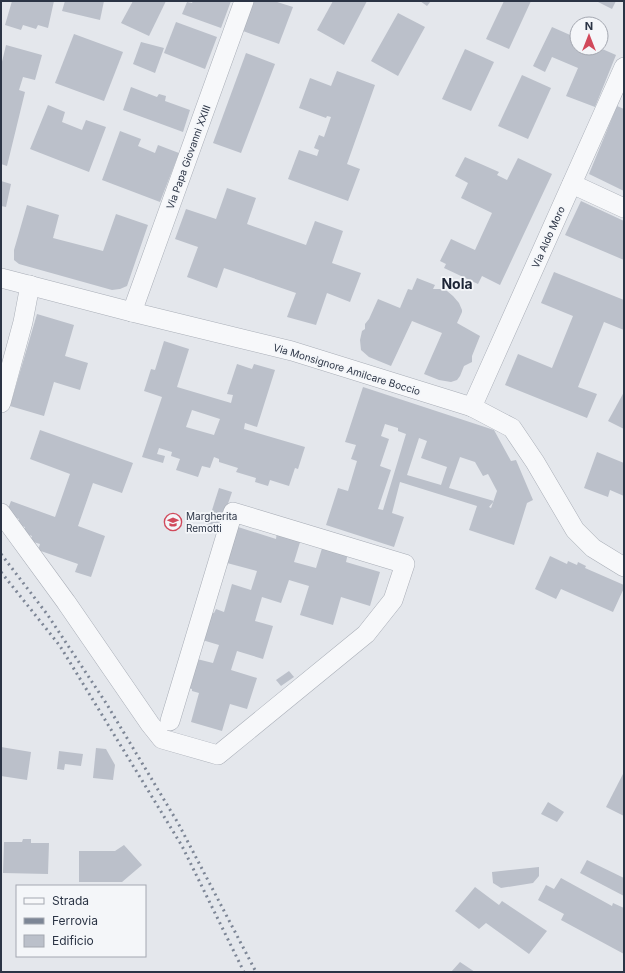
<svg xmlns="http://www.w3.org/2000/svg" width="625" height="973" viewBox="0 0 625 973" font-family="Inter,sans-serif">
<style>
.building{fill:#bbc0ca;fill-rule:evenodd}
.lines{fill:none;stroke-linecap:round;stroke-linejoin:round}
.minor-casing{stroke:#a9aeb7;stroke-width:20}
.minor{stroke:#f7f8fa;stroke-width:19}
.rail{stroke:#7d8696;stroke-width:3;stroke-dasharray:2 4;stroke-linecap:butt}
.labels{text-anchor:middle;stroke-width:3.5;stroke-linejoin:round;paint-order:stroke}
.street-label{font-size:10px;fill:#2b3445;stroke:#f4f6f9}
.poi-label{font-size:10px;fill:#2b3445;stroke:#f4f6f9;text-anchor:start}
.district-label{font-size:14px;font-weight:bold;fill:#1d2536;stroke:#f4f6f9}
</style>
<rect width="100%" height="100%" fill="#e4e7ec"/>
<g class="building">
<path d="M12,1H54L48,28L38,25L36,29L23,25L21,30L5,25Z"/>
<path d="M65,1H104L100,20L62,11Z"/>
<path d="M133,1H166L149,36L121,23Z"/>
<path d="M193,1H231L221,28L182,14L187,2L192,3Z"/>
<path d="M254,1H274L293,7L279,44L243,31Z"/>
<path d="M333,1H367L344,45L317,30Z"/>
<path d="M420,1H431L427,6Z"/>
<path d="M504,1H531L509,49L486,39Z"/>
<path d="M596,1H616L612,9Z"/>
<path d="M398,13L425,27L398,76L371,61Z"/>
<path d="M176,22L217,37L205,69L164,53Z"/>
<path d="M552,27L577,38V48H600L616,55L595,107L566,96L578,68L552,57L545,72L533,66Z"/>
<path d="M74,34L123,52L104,101L55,83Z"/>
<path d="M141,42L164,48L155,73L133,64Z"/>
<path d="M6,45L42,55L35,80L23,77L19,90L25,92L7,166L1,164V66Z"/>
<path d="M465,49L494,62L471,111L442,99Z"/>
<path d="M246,53L275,64L241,153L213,143Z"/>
<path d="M337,71L375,85L347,164L360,169L348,201L288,179L299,150L317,156L319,150L314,148L319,135L324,137L331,117L327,116L326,118L299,108L310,78L331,86Z"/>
<path d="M522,75L551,88L528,139L498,126Z"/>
<path d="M131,87L157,97L159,94L166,96L165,101L190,110L183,132L123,110Z"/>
<path d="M48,105L65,112L62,122L82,130L86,120L106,127L89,172L30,149Z"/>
<path d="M617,106L624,109V191L589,174Z"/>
<path d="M120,131L141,139L138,146L155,153L158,145L179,153L160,202L102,180Z"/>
<path d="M465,157L499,172L497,175L507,180L518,158L552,174L500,285L482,276L478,284L444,268L446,264L440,261L451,239L475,250L492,213L461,198L468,183L455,176Z"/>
<path d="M1,181L11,184L6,207L1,206Z"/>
<path d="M227,188L256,198L247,224L306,245L315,221L343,231L332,263L361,273L350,302L327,293L316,325L287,317L296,293L224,268L217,288L187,277L198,247L175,239L186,209L216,219Z"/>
<path d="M581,201L624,221V260L565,235Z"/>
<path d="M27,205L59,215L53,238L103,251L116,214L148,225L127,286L120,289L112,290L19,264L14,260V250Z"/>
<path d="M554,272L624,300V330L604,322L578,387L597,394L587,418L505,385L518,354L552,368L573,316L541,303Z"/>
<path d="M417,278L435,285L433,289H441L447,291L453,296L459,303L462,310V312L457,323L480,336L472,356V362L464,366L460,376L457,380L451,382L439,380L424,374L442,333L412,321L391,366L369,357L361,350L360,340L362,331L365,329V324L369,319L378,299L400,308L408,289L412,290Z"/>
<path d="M37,314L74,325L65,356L88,363L80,390L54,382L44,416L10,406Z"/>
<path d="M164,341L189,349L177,387L231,403L233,395L227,394L237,364L252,369L254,364L275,370L257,427L245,423L244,429L305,447L298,469L295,468L289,486L270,480L268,486L255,482L256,478L236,472L238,468L219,462V459L214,457L210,468L202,466L198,477L176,470L180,459L171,456L172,452L159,448L157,454L165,456L163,463L142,457L162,397L144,391L151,369L155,370ZM192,410L220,419L214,435L186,427Z"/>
<path d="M363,387L494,430L511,461L516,460L533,500L527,503L514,545L469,530L477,506L400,482L392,513L404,517L394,547L326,525L338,488L348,491L357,461L351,459L356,445L345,442ZM385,424L398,428V431L406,434L383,510L378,509L391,470L380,466L389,439L381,436ZM419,438L427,441L421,458L447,467L441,485L407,475ZM460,457L475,462L483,476L488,474L497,491L491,508L489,507L494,501L449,488Z"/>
<path d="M624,392V429L608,421Z"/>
<path d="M40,430L133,463L122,493L93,483L78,526L105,536L91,577L75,572L78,564L38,550L40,544L30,541L32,536L23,533L25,527L17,525L19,519L6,514L11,501L55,517L70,474L30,459Z"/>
<path d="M597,452L624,463V496L610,490L608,497L584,488Z"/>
<path d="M219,488L232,492L219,530L207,526Z"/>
<path d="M238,527L276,539L277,532L301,539L294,562L316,568L323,545L348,553L346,562L380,572L370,606L341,597L333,625L300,615L309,586L289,580L281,603L262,597L255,621L273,626L263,659L237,651L231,670L257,678L247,709L230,704L222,731L191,722L199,693L192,691V689L185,687L193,658L213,663L219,645L199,639L208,611L214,613L216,609L224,612L232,584L251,590L257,571L227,563Z"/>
<path d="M550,556L567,564L568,561L577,565L578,562L586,566L585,568L624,585V588L613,612L561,589L556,599L535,589Z"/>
<path d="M289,671L294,677L281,686L276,680Z"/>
<path d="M1,747L31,752L27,780L1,776Z"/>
<path d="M96,748L106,749L115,765L113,780L93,778Z"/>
<path d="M59,751L83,754L81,766L65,764L64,770L57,769Z"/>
<path d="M624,772V816L606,807Z"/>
<path d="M548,802L564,812L557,822L541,814Z"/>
<path d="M23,839H31V843H49L48,874L3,873L4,842H22Z"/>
<path d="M124,845L142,865L122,882H79V851H115Z"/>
<path d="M587,860L624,878V896L580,873Z"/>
<path d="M539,867V876L533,883L501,888L493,883L492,872Z"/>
<path d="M561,878L612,906L613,903L624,908V954L561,920L564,914L538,900L546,885L554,889Z"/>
<path d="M475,887L499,905L502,901L547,931L529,954L486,923L479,929L455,911Z"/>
<path d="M460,962L475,972H451Z"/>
</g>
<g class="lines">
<defs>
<g id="minor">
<path d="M572,184L624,208"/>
<path d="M1,278L132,312L292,351L472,407L512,428L535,462L575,530L593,548L624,567"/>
<path d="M132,312L244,1"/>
<path d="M1,403L23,322L30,285"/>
<path d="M472,407L624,67"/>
<path d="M1,513L66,602L150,724L162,739L218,755L366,634L393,600L405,564L233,512L170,721"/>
</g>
</defs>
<use href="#minor" class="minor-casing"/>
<use href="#minor" class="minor"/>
<g class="rail">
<path d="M1,554L47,614L106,703L178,823L256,972"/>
<path d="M1,572L60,646L182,846L244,972"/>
</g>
</g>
<defs>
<symbol id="school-ring" viewBox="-11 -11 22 22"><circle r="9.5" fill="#f4f6f9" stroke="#d1495b" stroke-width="1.5"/><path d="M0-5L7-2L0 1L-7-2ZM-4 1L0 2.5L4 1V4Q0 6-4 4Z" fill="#d1495b"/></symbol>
</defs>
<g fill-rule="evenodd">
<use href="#school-ring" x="163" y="512" width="20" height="20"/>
</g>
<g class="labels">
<g class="street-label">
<text transform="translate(188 157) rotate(-70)" y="4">Via Papa Giovanni XXIII</text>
<text transform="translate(548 237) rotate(-66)" y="4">Via Aldo Moro</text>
<text transform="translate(347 369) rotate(17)" y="4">Via Monsignore Amilcare Boccio</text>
</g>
<g class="poi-label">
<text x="186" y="520">Margherita<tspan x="186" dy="12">Remotti</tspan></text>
</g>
<g class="district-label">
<text x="457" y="289">Nola</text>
</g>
</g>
<rect width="625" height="973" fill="none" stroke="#2b3445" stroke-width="4"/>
<rect x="16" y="885" width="130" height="72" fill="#f4f6f9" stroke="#a4a8b1"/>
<rect x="24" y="898" width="20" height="6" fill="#f7f8fa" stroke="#a4a8b1"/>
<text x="52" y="905" font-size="12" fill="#2b3445">Strada</text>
<rect x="24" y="918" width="20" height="6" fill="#7d8696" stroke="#a4a8b1"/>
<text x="52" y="925" font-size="12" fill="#2b3445">Ferrovia</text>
<rect x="24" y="935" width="20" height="12" fill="#bbc0ca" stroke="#a4a8b1"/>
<text x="52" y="945" font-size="12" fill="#2b3445">Edificio</text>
<g transform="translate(589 36)"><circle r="19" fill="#f4f6f9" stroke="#a4a8b1"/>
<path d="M0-3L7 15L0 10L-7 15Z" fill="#d1495b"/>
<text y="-6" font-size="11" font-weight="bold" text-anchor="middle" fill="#2b3445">N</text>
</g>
</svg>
